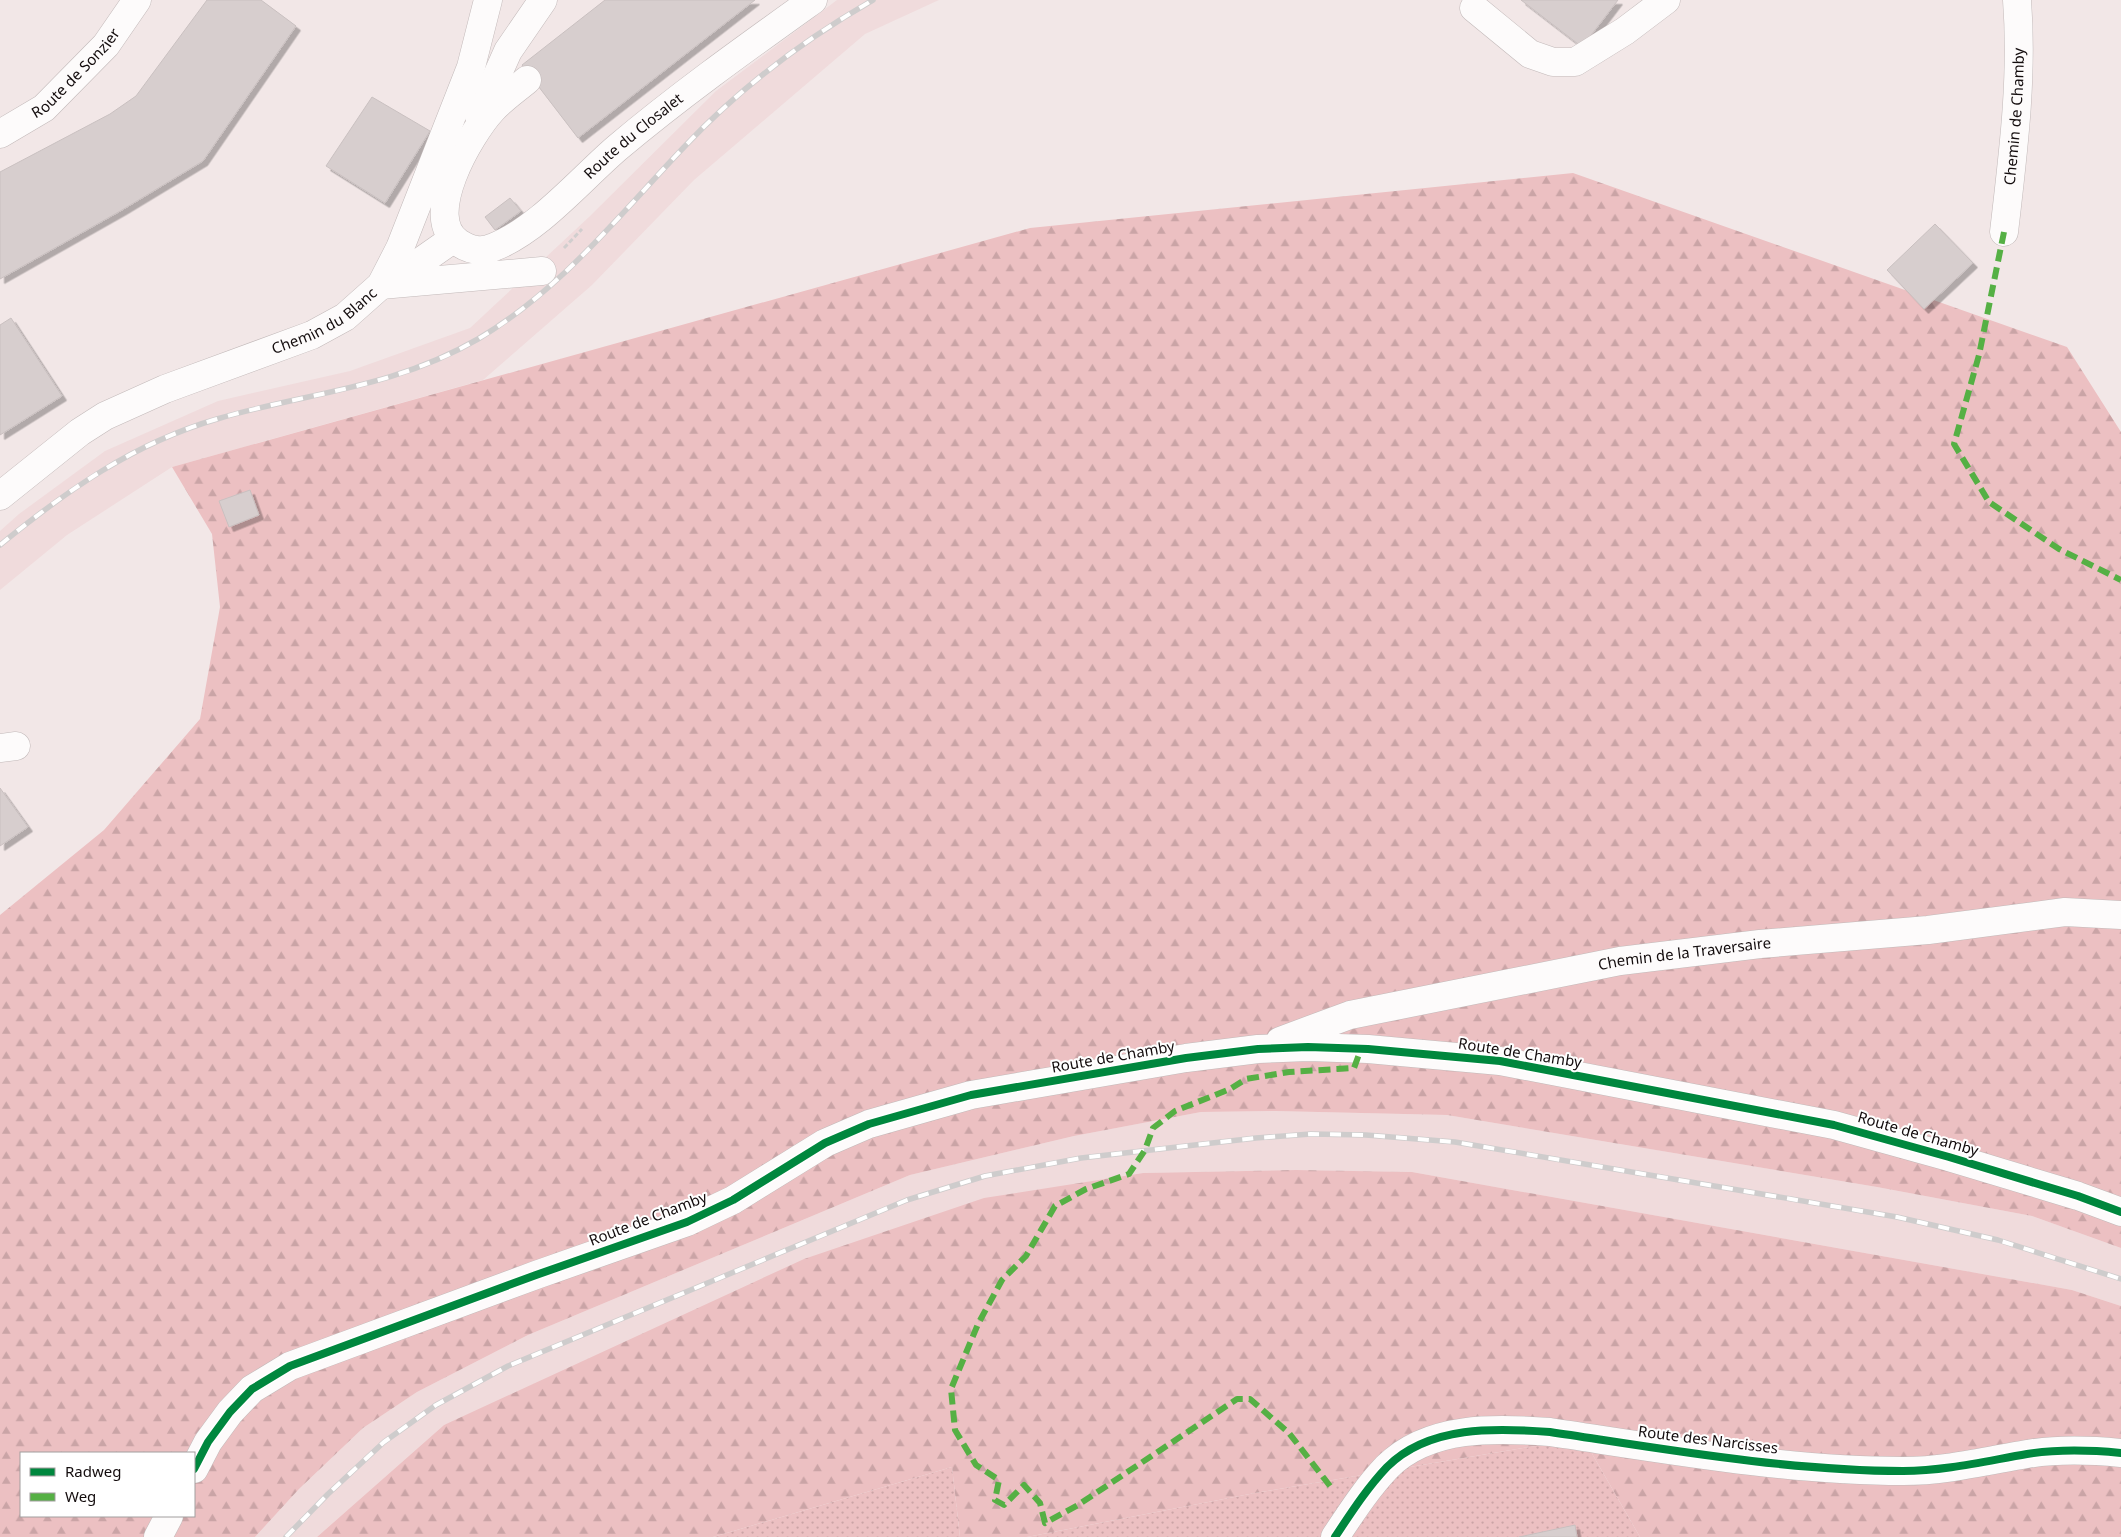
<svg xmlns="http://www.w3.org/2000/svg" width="2121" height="1537" viewBox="0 0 2121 1537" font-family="'Noto Sans',sans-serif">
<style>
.built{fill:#f0dbdc}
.grass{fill:url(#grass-dots)}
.forest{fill:url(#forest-firs);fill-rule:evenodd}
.building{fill:#d7cece;stroke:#c9c0c0;filter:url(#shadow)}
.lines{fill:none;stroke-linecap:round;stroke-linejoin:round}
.minor-casing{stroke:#c2b9b9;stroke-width:29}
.path{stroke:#d1cece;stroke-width:3;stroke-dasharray:5 2.5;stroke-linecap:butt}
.minor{stroke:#fdfbfb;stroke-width:28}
.rail-casing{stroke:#cecccc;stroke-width:5.5}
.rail{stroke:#fff;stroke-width:4;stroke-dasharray:11;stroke-linecap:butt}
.quiet{stroke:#55b044;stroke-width:6;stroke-dasharray:12 6;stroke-linecap:butt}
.cycleway-casing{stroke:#fff;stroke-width:11}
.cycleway{stroke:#00873e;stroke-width:8}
.labels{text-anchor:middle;stroke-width:4;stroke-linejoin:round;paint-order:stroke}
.street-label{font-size:15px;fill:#130c0d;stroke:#fff}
</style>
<defs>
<pattern id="grass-dots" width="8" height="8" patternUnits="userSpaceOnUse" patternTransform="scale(1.25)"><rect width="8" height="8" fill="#ecc0c2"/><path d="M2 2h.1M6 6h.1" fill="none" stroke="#caa4a6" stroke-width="1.8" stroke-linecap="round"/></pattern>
<pattern id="forest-firs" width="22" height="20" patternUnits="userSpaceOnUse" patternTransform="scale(1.25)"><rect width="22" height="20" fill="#ecc0c2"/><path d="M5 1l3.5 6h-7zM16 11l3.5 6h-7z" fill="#caa4a6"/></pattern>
<filter id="shadow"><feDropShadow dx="4.5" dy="4.5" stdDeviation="0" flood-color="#0004"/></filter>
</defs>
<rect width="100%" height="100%" fill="#f2e7e7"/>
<g class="built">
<path d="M837,0H939L865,34L694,180L592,285L483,380L172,467L67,535L0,590V531L19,514L105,451L218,401L350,371L470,328L589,217L716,91Z"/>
<path d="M1275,1111L1447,1115L1877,1187L2032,1216L2121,1248V1306L2072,1290L1412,1172L1296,1170L1143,1173L1087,1182L444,1425L317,1537H255L299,1489L363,1428L417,1392L528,1335L910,1175L1074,1136L1201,1112Z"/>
</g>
<g class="grass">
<path d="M1583,1438L1640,1537H1027L1255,1493Z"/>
<path d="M952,1467L960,1537H713Z"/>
</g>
<g class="forest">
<path d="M1573,173L2067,347L2121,432V1248L2032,1216L1877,1187L1447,1115L1275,1111L1201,1112L1074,1136L910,1175L528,1335L417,1392L363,1428L299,1489L255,1537H0V915L104,830L200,719L220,607L212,534L172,467L1030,228ZM21,1453H194V1516H21Z"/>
<path d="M1296,1170L1412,1172L2072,1290L2121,1306V1537H1640L1583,1438L1255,1493L1027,1537H960L952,1467L713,1537H317L444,1425L804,1259L984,1198L1143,1173Z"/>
</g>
<g class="building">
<path d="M207,0H261L296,26L203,161L122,210L0,279V172L110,114L136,96Z"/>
<path d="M605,0H755L578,138L522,65Z"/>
<path d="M1521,0H1618L1582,47Z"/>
<path d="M372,97L430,131L385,203L326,166Z"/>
<path d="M510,198L521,211L495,230L485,217Z"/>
<path d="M1935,224L1973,263L1924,309L1887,270Z"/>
<path d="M11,318L62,396L0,435V325Z"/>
<path d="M250,490L259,515L229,527L219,501Z"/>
<path d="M0,788L28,827L0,846Z"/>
<path d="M1575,1525L1577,1537H1519Z"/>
</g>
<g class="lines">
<defs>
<g id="minor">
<path d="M1474,8L1530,54L1553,62H1575L1625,31L1666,0"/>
<path id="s1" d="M527,80C515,90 502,99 492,110C470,134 420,218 459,243C470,250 481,253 494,247C538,230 581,179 617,148C680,95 746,48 813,0"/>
<path d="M479,116L508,51L543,0"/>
<path id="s2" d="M0,134L44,108L106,45L137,0"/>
<path id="s3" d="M2004,232C2013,154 2023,78 2017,0"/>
<path d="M387,281L423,260L453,239"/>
<path d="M381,285L542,271"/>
<path id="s4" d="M0,496L80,432L105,416L165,389L312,335L345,317L381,285L400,248L471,67L488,0"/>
<path d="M0,748L16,746"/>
<path id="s5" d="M1280,1041L1350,1015L1620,961L1760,944L1928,930L2065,912L2121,915"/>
<path d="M194,1469L208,1442L230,1412L252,1389L290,1366L536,1275L687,1222L733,1200L825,1143L869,1124L971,1095L1186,1058L1258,1049L1308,1047L1368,1049L1500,1061L1834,1125L1949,1157L2078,1196L2121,1212"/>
<path d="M158,1537L169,1516"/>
<path d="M1335,1537C1351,1513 1367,1488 1387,1467C1429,1425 1496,1428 1550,1432C1664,1449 1788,1471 1903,1471C1945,1471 1986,1461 2027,1454C2058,1449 2090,1450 2121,1453"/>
</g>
</defs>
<use href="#minor" class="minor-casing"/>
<path class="path" d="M564,248L582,229"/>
<use href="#minor" class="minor"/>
<defs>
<g id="rail">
<path d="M0,545C66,491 134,443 217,419C309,392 392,389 478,339C561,290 620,214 686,145C740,88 805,39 873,0"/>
<path d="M286,1537L328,1494L384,1442L436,1405L508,1366L907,1200L985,1176L1081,1158L1256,1138L1311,1134L1366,1135L1455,1142L1897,1217L1998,1240L2121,1279"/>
</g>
</defs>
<use href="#rail" class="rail-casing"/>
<use href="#rail" class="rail"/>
<g class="quiet">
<path d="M2004,232L1979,355L1954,444L1989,502L2059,549L2121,580"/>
<path d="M1330,1486L1289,1433L1250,1399H1237L1078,1505L1045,1523L1040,1503L1024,1485L1004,1505L995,1500L999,1480L976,1465L955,1430L951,1389L978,1324L1002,1280L1026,1256L1055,1206L1086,1189L1129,1174L1145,1150L1153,1128L1175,1111L1230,1089L1246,1079L1289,1072L1354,1068L1361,1049"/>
</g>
<defs>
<g id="cycleway">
<path d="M194,1469L208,1442L230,1412L252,1389L290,1366L536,1275L687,1222L733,1200L825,1143L869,1124L971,1095L1186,1058L1258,1049L1308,1047L1368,1049L1500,1061L1834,1125L1949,1157L2078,1196L2121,1212"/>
<path d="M1335,1537C1351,1513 1367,1488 1387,1467C1429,1425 1496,1428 1550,1432C1664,1449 1788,1471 1903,1471C1945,1471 1986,1461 2027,1454C2058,1449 2090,1450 2121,1453"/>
</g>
</defs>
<use href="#cycleway" class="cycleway-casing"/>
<use href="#cycleway" class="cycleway"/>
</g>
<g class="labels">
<g class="street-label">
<text dy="5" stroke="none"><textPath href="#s2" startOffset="98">Route de Sonzier</textPath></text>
<text dy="5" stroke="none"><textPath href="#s3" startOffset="116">Chemin de Chamby</textPath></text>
<text dy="5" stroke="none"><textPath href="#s1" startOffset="412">Route du Closalet</textPath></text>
<text dy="5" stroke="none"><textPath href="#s4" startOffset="372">Chemin du Blanc</textPath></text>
<text dy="5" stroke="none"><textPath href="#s5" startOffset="415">Chemin de la Traversaire</textPath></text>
<text transform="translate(1520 1053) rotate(9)" y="5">Route de Chamby</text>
<text transform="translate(1113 1057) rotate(-10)" y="5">Route de Chamby</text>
<text transform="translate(1918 1134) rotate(16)" y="5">Route de Chamby</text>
<text transform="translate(648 1219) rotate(-21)" y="5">Route de Chamby</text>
<text transform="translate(1708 1440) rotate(7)" y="5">Route des Narcisses</text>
</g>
</g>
<rect x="20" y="1452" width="175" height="65" fill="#ffffff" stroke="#a19e9e"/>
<rect x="30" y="1468" width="25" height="8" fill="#00873e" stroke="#a19e9e"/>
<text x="65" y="1477" font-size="15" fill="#130c0d">Radweg</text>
<rect x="30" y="1493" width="25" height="8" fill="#55b044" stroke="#a19e9e"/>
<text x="65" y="1502" font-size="15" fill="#130c0d">Weg</text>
</svg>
